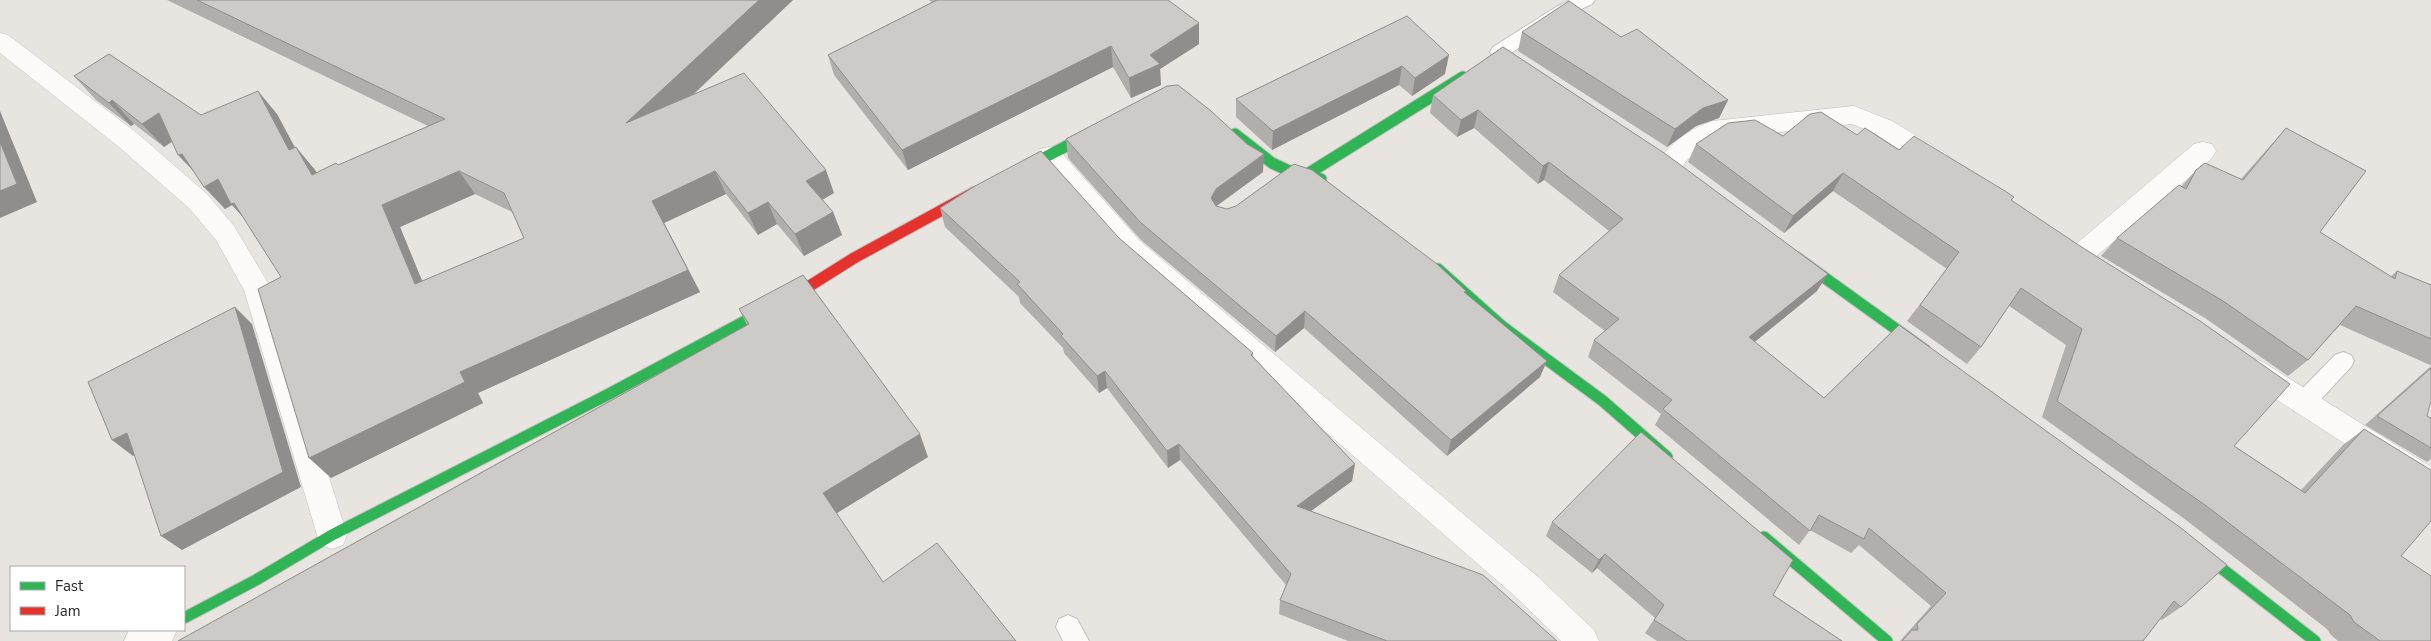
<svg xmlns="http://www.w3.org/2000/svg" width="2431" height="641" viewBox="0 0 2431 641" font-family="'Nunito Sans',sans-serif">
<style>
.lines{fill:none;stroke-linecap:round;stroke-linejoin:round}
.lane-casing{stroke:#c2c1c0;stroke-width:2}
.street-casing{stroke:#c2c1c0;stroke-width:1}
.fast-casing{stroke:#c2c1c0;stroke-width:13}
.jam-casing{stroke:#c2c1c0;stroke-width:13}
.lane{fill:#fcfbfa;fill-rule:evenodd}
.street{fill:#fcfbfa;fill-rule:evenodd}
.fast{stroke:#30b455;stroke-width:11}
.jam{stroke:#e5322d;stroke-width:11}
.wall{fill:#b0afac;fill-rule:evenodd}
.shaded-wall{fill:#908e8c}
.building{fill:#cdcbc8;stroke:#908e8c;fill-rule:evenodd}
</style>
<rect width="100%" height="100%" fill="#e8e5e1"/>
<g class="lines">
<defs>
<g id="lane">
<path d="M1570,0H1595L1592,4L1568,15L1505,57L1499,58L1493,57L1490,52L1493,47L1556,7Z"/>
<path d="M2343,352L2351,355L2354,361L2351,367L2310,411L2302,413L2294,411L2291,404L2294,397L2335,355Z"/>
<path d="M1068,615L1077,619L1089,641H1063L1056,627L1059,619Z"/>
</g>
<g id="street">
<path d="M0,33L8,35L137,133L207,194L234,226L271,288L347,535L343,545L332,549L321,545L317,535L244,290L216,240L189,208L119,147L0,53Z"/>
<path d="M1854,106L1892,121L1947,154L1951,161L1947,168L1938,170L1929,168L1874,133L1852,124L1719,139L1688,159L1679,171L1670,173L1661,171L1657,164C1668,144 1691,128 1713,121Z"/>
<path d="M2203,142L2212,144L2216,151L2212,158L2087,264L2078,268L2069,264L2065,257L2069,250L2194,144Z"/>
<path d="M1049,147L1058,149L1140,241L1538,577L1594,630L1599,641H1561L1516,597L1122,255L1040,163L1036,156L1040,149Z"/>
<path d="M2253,358L2263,362L2431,467V496L2420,492L2243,378L2239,370L2243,362Z"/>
<path d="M129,630H177L172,641H124Z"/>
</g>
<g id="fast">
<path d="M1235,134L1272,163L1287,170L1321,179"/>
<path d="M1309,173L1463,77"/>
<path d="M1013,174L1099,129"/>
<path d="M1796,257L1925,350"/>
<path d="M1438,269L1503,327L1603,401L1667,457"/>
<path d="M1764,537L1887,641"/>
<path d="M2194,547L2315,641"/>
<path d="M184,618L256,580L332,535L609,394L760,313"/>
</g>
<path id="jam" d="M760,313L800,292L854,258L975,192"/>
</defs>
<use href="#lane" class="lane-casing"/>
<use href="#street" class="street-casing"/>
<use href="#fast" class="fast-casing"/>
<use href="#jam" class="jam-casing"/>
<use href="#lane" class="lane"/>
<use href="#street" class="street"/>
<use href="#fast" class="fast"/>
<use href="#jam" class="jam"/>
</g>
<g class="wall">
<path d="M167,0H793L693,95L834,193L822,200L833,212L842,235L804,256L777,224L758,235L726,194L664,223L700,292L478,393L483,403L331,478L281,277L245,219L232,205L225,209L193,171L172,142L164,147L134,124L131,126L96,100L74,76L201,115L277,114L295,147L315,170L317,173L338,165L428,126ZM475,194L512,212L524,238L422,281L400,227Z"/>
<path d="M929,0H1168L1199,44L1160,69L1161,85L1131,98L1113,67L908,170L834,75L828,55L932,2Z"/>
<path d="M1407,16L1445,74L1412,96L1399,85L1272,150L1236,117V99Z"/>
<path d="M1522,32L1621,37L1728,100L1719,118L1696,126L1667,147L1518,51Z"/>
<path d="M1503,47L1817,291L1754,342L1824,398L1899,325L2181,607L2162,620L2160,619L2143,641H1900L1931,606L1859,545L1851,553L1810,530L1799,545L1655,425L1661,414L1588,357L1594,340L1605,331L1553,292L1559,275L1609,231L1544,180L1538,184L1474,128L1457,137L1430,113L1433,95Z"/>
<path d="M2286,128L2320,232L2390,277L2397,271L2431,285V364L2430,365L2340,325L2308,360L2288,376L2205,318L2101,256L2117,238L2181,187L2196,170L2241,179L2269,147Z"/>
<path d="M1857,135L1899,150L2011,200L2234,446L2301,490L2343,445L2364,429L2401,556L2431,641H2338L2331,635L2327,629L2186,520L2042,417L2066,345L2009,306L1981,347L1967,364L1907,321L1947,269L1833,191L1784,233L1688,162L1696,144L1783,136Z"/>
<path d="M1066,139L1263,172L1217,206L1466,291L1465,293L1540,377L1447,456L1304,328L1275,352L1141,240L1068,158Z"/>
<path d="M940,208L1119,238L1253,353V357L1355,464L1352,481L1311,511L1557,641H1348L1279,614L1280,600L1286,585L1180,460L1168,468L1107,388L1099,393L1064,353L1063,348L1020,303L1019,297L945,227Z"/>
<path d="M739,309L928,457L836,513L883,582L1016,641H178L747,325Z"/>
<path d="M2431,366L2427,416L2431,418V459L2427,462L2365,425Z"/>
<path d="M1552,522L1773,595L1842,641H1657L1645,633L1655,618L1597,568L1592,573L1546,536Z"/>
</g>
<g class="shaded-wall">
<path d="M759,0H793L638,146L626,123Z"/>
<path d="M1199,23V44L1160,69L1161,85L1131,98L1129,78L1150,55Z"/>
<path d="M1111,46L1113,67L908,170L902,150Z"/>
<path d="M1449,55L1445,74L1412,96L1415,78Z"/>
<path d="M1402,66L1399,85L1272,150L1273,131Z"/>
<path d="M258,91L277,114L308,173L289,150Z"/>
<path d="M112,100L134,124L131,126L109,103Z"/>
<path d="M1728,100L1719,118L1696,126L1667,147L1675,129L1703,108Z"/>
<path d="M1478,110L1474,128L1457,137L1461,120Z"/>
<path d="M0,111L37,202L0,218Z"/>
<path d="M159,113L180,136L164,147L142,124Z"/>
<path d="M296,147L315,170L331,198L312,175Z"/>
<path d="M182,154L200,178L178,155Z"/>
<path d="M1264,154L1263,172L1216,206L1211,198L1216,189Z"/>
<path d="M1549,162L1544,180L1538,184L1543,166Z"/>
<path d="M826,170L834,193L815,204L806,181Z"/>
<path d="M459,171L475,194L400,227L432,305L415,284L382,205Z"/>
<path d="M715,171L726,194L664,223L700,292L478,393L483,403L331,478L309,458L460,372L652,201Z"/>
<path d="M1843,173L1833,191L1784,233L1793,216Z"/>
<path d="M218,179L252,227L232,205L225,209L204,187Z"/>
<path d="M768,202L777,224L758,235L748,213Z"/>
<path d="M833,212L842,235L804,256L795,234Z"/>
<path d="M1828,274L1817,291L1740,354L1749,337Z"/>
<path d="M235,307L252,324L301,487L182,550L161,536Z"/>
<path d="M1305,311L1304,328L1275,352L1276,336Z"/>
<path d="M1547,361L1540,377L1447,456L1451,440Z"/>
<path d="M1105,371L1107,388L1099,393L1097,376Z"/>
<path d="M127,433L147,448L133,456L112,440Z"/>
<path d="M920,434L928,457L834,515L823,493Z"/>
<path d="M1179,444L1180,460L1168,468L1167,451Z"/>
<path d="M1355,464L1352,481L1296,522L1297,506Z"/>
<path d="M1605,554L1597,568L1592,573L1599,560Z"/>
</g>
<g class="building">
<path d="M197,0H759L626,123L744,73L826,170L806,181L833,212L795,234L768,202L748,213L715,171L652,201L688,270L460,372L465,382L309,458L258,289L281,277L234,203L231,204L218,179L204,187L182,154L178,155L159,113L142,124L112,100L109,103L74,76L109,54L201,115L258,91L289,150L296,147L312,175L336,163L338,165L445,119ZM459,171L504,193L524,238L415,284L382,205Z"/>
<path d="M937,0H1168L1199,23L1150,55L1160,64L1129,78L1111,46L902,150L828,55Z"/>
<path d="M1569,1L1621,37L1637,29L1728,100L1703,108L1675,129L1522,32Z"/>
<path d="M1407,16L1449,55L1415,78L1402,66L1273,131L1236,99Z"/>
<path d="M1503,47L1667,155L1828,274L1749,337L1824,398L1899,325L2181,528L2227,565L2181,607L2174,601L2143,641H1902L1912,630H1918L1917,624L1946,593L1869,528L1864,539L1819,515L1810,531L1663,409L1672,400L1594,340L1619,319L1559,275L1623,219L1549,162L1543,166L1478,110L1461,120L1433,95Z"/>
<path d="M1178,85L1211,111L1247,144L1264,154L1216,189L1211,198L1216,206L1227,209L1236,206L1294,164L1312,170L1437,264L1466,291L1464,292L1547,361L1451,440L1305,311L1276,336L1140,222L1066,139L1167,86Z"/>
<path d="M1821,112L1857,135L1865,128L1899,150L1914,136L2005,191L2014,197L2011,200L2083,248L2200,321L2290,384L2234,446L2305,493L2364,429L2431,470V521L2401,556L2431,576V641H2380L2354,622L2350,615L2205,505L2057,401L2082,329L2021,288L1981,347L1920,305L1959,252L1843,173L1793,216L1696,144L1728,123L1755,120L1783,136L1810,114Z"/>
<path d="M2286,128L2366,171L2320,232L2395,279L2397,271L2431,285V339L2356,306L2308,360L2223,301L2117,238L2179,185L2186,189L2196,170L2205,163L2243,180Z"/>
<path d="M0,142L17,184L0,191Z"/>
<path d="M1041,151L1119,238L1253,353L1251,355L1355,464L1297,506L1483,575L1557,641H1387L1280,600L1291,574L1179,444L1167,451L1105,371L1097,376L1061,336L1063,334L1017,284L1020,282L940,208L975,186Z"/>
<path d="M803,275L920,434L823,493L883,582L937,543L1016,641H178L749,324L739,309Z"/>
<path d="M235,307L283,472L161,536L127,433L112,440L88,382Z"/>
<path d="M2431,368V401L2427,416L2431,418V448L2377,416Z"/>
<path d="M1641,432L1793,560L1773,595L1842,641H1687L1654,620L1664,605L1605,554L1599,560L1552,522Z"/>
</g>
<rect x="10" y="566" width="175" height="65" fill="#ffffff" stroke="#aaaaaa"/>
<rect x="20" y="582" width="25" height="8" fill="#30b455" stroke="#aaaaaa"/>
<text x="55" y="591" font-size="15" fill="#2a2a2a">Fast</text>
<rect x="20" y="607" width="25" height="8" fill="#e5322d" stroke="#aaaaaa"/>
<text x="55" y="616" font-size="15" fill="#2a2a2a">Jam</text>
</svg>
